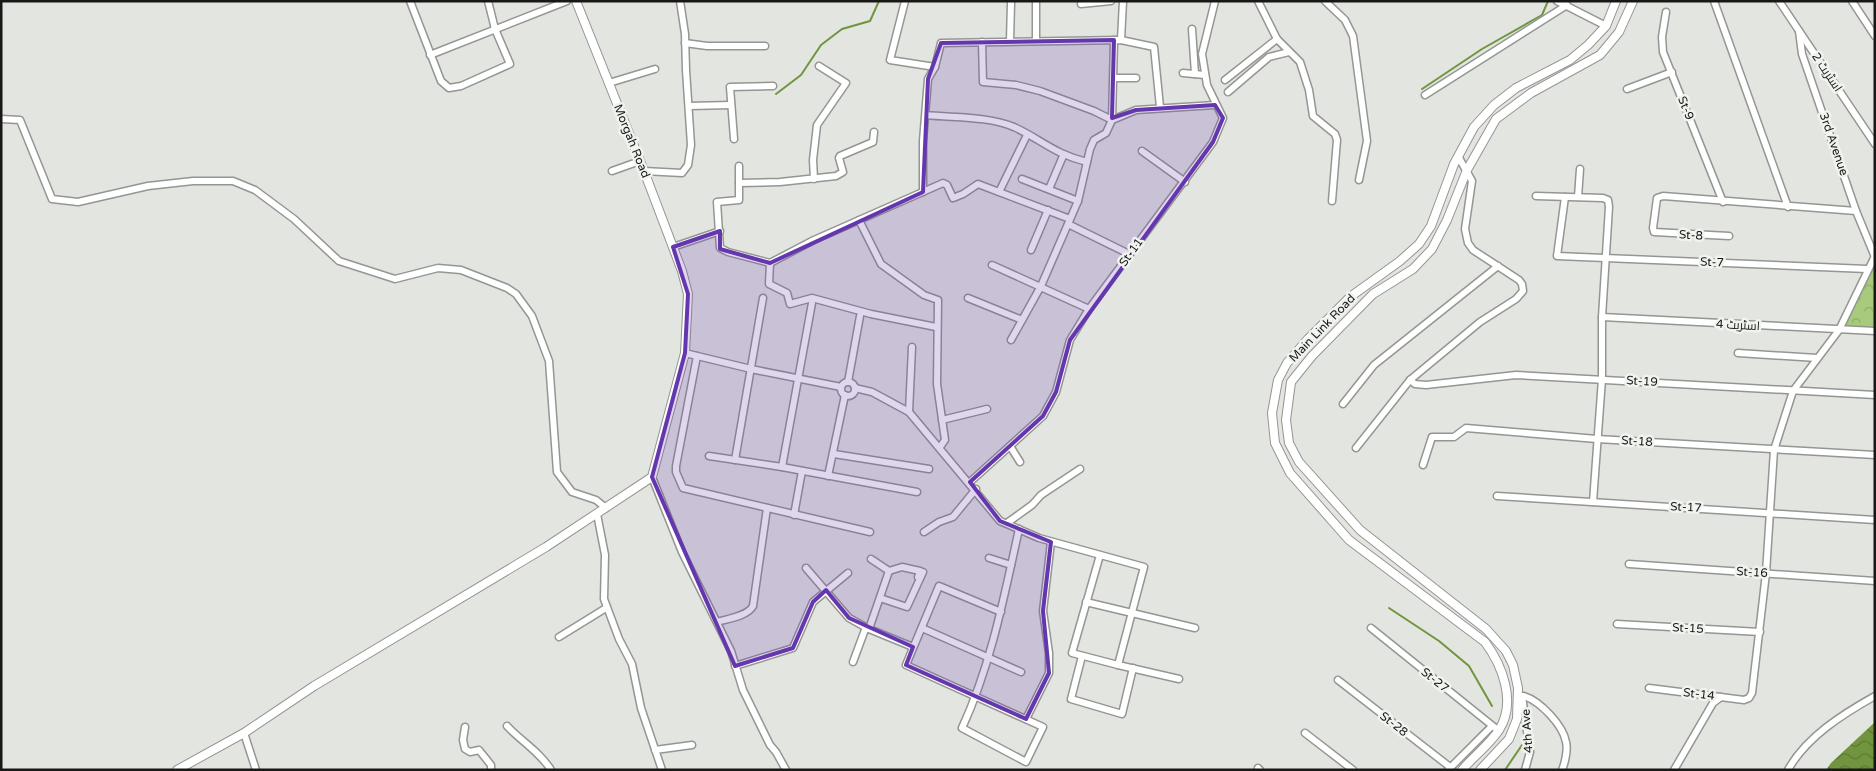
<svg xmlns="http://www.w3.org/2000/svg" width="1876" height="771" viewBox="0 0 1876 771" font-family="'Varela Round',Cairo,sans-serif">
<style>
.park{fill:url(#park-crowns)}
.water{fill:url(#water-waves)}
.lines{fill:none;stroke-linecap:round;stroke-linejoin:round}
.stream{stroke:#70953e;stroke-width:2}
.minor-casing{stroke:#949692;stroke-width:9}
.tertiary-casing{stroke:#949692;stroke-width:10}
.minor{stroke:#fff;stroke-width:6}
.tertiary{stroke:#fff;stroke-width:8}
.marked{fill:#6537af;fill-opacity:0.2;stroke:#6537af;stroke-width:4;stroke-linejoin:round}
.labels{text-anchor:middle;stroke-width:5;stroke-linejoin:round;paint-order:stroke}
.street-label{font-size:12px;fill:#181817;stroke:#f1f3ef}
</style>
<defs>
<pattern id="park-crowns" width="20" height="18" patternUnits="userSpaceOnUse" patternTransform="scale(1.25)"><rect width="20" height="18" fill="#a7ca7c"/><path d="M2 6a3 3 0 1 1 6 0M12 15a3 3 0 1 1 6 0" fill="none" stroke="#8fad6a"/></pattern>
<pattern id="water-waves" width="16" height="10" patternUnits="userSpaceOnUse" patternTransform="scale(1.25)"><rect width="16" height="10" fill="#70953e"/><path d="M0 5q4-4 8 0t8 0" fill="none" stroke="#5b7933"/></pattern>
</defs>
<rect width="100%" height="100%" fill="#e3e5e1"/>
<path class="park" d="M1875,258V327L1840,326Z"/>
<path class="water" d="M1875,722V770H1826L1831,763Z"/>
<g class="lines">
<g class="stream">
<path d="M1422,89L1482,49L1542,15L1548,1"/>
<path d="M776,94L801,75L821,45L842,29L870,21L879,1"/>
<path d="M1389,608L1439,641L1469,666L1492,706"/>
<path d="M1505,770L1522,745"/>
</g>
<defs>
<g id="minor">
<path d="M410,1L441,81L449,88L461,86L510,64L495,29L488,1"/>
<path d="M905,1L890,60L935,67"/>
<path d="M1036,1V41"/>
<path d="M1258,1L1277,39L1300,62L1309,90L1313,116L1335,134L1337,140L1332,201"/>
<path d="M1325,1L1345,20L1353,36L1367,141L1359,180"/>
<path d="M1557,1L1606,26"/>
<path d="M1714,1L1788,207"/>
<path d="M1779,1L1875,144"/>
<path d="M1852,1L1875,36"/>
<path d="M1081,4L1111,1"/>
<path d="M1666,12L1662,37L1663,52L1723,202"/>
<path d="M1192,29L1195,74"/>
<path d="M1799,31L1802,54L1856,211L1875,257"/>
<path d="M1121,40L1123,1"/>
<path d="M1010,41L1011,3"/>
<path d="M982,42L983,82L1016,85L1040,91L1094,111L1112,120L1136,110L1215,105"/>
<path d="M685,43L707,46H765"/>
<path d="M430,55L567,1"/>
<path d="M1183,73L1205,75"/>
<path d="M1115,78H1136"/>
<path d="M1225,80L1277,39"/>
<path d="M609,83L655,69"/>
<path d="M1627,89L1672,72"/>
<path d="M1228,92L1269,57L1289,52"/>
<path d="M1425,95L1567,5"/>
<path d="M689,106L731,105"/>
<path d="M926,115C954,118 988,116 1014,127C1042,140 1054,154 1087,162"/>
<path d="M1,119L20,120L52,199L78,202L148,186L193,181H233L255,190L294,219L339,261L395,279L438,268L461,270L507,288L516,294L532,316L549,361L557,472L572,492L596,500L606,508"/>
<path d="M734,139L730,87L773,86"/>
<path d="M1142,151L1185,182"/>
<path d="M739,166V200L717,202L720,248L728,252L770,263L814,240L943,183L947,185L953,198L963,194L978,184L1070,219"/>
<path d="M612,171L640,161"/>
<path d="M644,171L682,173L688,165L691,145L686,70L685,34L680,1"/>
<path d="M814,179L813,160L817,125L846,83L819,66"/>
<path d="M1022,179L1078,201"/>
<path d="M739,183L780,182L836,176L843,172L839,158L840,156L873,142L874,132"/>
<path d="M1049,189L1063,156"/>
<path d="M923,192V141L928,79L935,67L941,43L1121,40L1154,47L1160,107"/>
<path d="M999,192L1027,135"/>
<path d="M1536,196L1603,198L1608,200L1609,207L1602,317V379L1593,502"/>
<path d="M1565,197L1557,256L1867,269"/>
<path d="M1578,197L1580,169"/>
<path d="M859,220L881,264L924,295L938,300L937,384L945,440L940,447"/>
<path d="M1068,224L1129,254"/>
<path d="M1729,236L1654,232L1653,228L1657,198L1663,196L1856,211"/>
<path d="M673,247L720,231"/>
<path d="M1031,250L1048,210"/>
<path d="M770,263L769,284L787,293L790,304L812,298L871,314L936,327"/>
<path d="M992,265L1089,309"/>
<path d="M968,298L1022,320"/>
<path d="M1602,317L1875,331"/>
<path d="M1011,340L1041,286L1078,201L1090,149L1094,140L1106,133L1112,120L1114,40"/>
<path d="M685,353L751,369L841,387"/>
<path d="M1738,353L1817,358"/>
<path d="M697,356L676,466V472L683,488L870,532"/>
<path d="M1410,380L1415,384L1426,385L1516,375L1875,395"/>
<circle cx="848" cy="389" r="7"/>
<path d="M848,382L860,316"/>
<path d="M855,388L872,392L909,412L1000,521L1039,538L1144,567L1118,665L1072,653L1100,555"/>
<path d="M1343,404L1374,365L1498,266"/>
<path d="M909,412L912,347"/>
<path d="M942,420L987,409"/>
<path d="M1010,446L1020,462"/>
<path d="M1356,448L1410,380L1480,322L1516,299L1523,291L1522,284L1519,280L1473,250L1468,243L1465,229L1472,181L1458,156"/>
<path d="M834,454L929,469"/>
<path d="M709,456L782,467L812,303"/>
<path d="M735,460L763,298"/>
<path d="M1423,465L1432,437H1454L1466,428L1597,439L1875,455"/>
<path d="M782,467L917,492"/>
<path d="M828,476L845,395"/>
<path d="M652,477L682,552L731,651L743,690L770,745L776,752L786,770"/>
<path d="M970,482L1043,416L1056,392L1070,340L1089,309L1213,142L1223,118L1207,85L1202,54L1215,1"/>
<path d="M1497,496L1875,520"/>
<path d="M597,514L605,555L604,599L619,639L632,664L641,708L662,770"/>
<path d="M794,515L802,471"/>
<path d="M1007,523L1032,505L1041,495L1080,469"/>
<path d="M924,532L939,522L953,517L976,489"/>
<path d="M989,558L1011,565"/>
<path d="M871,559L889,571L902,567L920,571L918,577"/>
<path d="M1629,564L1875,581"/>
<path d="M806,568L849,618L869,629L913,647"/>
<path d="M880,598L907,607L923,572"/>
<path d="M1086,602L1195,628"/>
<path d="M1001,612L939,586L906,665L1043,727L1026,762L962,728C991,665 1004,597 1019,529"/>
<path d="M717,622C727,619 748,616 753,606L767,508"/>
<path d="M1617,624L1760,632"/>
<path d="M922,628L1021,672"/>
<path d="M1371,628L1499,731"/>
<path d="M869,629L889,571"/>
<path d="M559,637L606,608"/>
<path d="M1082,656L1071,699L1122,714L1133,668"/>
<path d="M853,662L866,627"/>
<path d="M1118,665L1179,679"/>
<path d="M735,666L793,648L813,602L848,573"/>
<path d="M1338,680L1450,767"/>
<path d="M1649,688L1744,700L1749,698L1752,693L1766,573L1774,450L1793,391L1839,330L1875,256"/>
<path d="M1522,696L1530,752L1525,770"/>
<path d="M1524,696C1540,701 1563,725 1566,742C1568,749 1565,763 1562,770"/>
<path d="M1026,719L1049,673V653L1043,611L1051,542"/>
<path d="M507,726C521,741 540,752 551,770"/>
<path d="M465,727L463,740L465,749L470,752L479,750L491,765V770"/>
<path d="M244,733L256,770"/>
<path d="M1305,733L1353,770"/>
<path d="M655,750L692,745"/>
<path d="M1258,768L1260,770"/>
<path d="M1449,769L1492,726"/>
<path d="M1674,770L1713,703L1721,697"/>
<path d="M1788,770C1806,737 1843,714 1875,696"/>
</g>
<g id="tertiary">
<path d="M177,770L244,733L314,686L546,547L652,477L685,353L688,294L682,271L644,171L576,1"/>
<path d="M1462,770C1473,757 1490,744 1499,730C1517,702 1502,665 1485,642L1349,540L1290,473L1275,443L1272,413L1278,380L1287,363L1308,339L1350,297L1400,261L1419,244L1431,226L1454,164L1474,127L1494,105L1516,88L1570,60L1588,45L1606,26L1616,1"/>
<path d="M1480,770L1509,739L1517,719L1518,688L1513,665L1506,651L1486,629L1360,530L1299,462L1289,443L1286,420L1291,382L1312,356L1373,294L1413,269L1432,249L1447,220L1467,170L1496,119L1531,93L1600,55L1619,32L1633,1"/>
</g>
</defs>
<use href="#minor" class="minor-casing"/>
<use href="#tertiary" class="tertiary-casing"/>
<use href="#minor" class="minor"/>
<use href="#tertiary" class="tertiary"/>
</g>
<path class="marked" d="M1114,40L1112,118L1136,110L1215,105L1223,118L1213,142L1070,340L1056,392L1043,416L970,482L1000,521L1051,542L1043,611L1049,673L1026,719L906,665L913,647L849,618L826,590L813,602L793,648L735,666L652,477L685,353L688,294L673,247L720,231V249L770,263L923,192L928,79L941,43Z"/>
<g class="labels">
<g class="street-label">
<text transform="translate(1827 72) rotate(56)" y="4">اسٹریٹ 2</text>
<text transform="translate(1686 108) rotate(68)" y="4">St-9</text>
<text transform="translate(632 141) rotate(68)" y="4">Morgah Road</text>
<text transform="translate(1834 144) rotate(71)" y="4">3rd Avenue</text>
<text transform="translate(1691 235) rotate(3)" y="4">St-8</text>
<text transform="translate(1131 252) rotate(-54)" y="4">St-11</text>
<text transform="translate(1712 262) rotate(2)" y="4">St-7</text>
<text transform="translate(1738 325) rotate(3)" y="4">اسٹریٹ 4</text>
<text transform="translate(1322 328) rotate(-46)" y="4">Main Link Road</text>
<text transform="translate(1642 381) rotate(4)" y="4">St-19</text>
<text transform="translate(1637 441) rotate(4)" y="4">St-18</text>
<text transform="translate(1686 507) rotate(3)" y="4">St-17</text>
<text transform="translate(1752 572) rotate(4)" y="4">St-16</text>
<text transform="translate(1688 628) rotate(3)" y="4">St-15</text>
<text transform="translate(1435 680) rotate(39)" y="4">St-27</text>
<text transform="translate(1699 694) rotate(7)" y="4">St-14</text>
<text transform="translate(1394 724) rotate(38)" y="4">St-28</text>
<text transform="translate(1527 731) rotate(-94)" y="4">4th Ave</text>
</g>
</g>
<rect width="1876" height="771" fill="none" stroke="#181817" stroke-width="5"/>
</svg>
